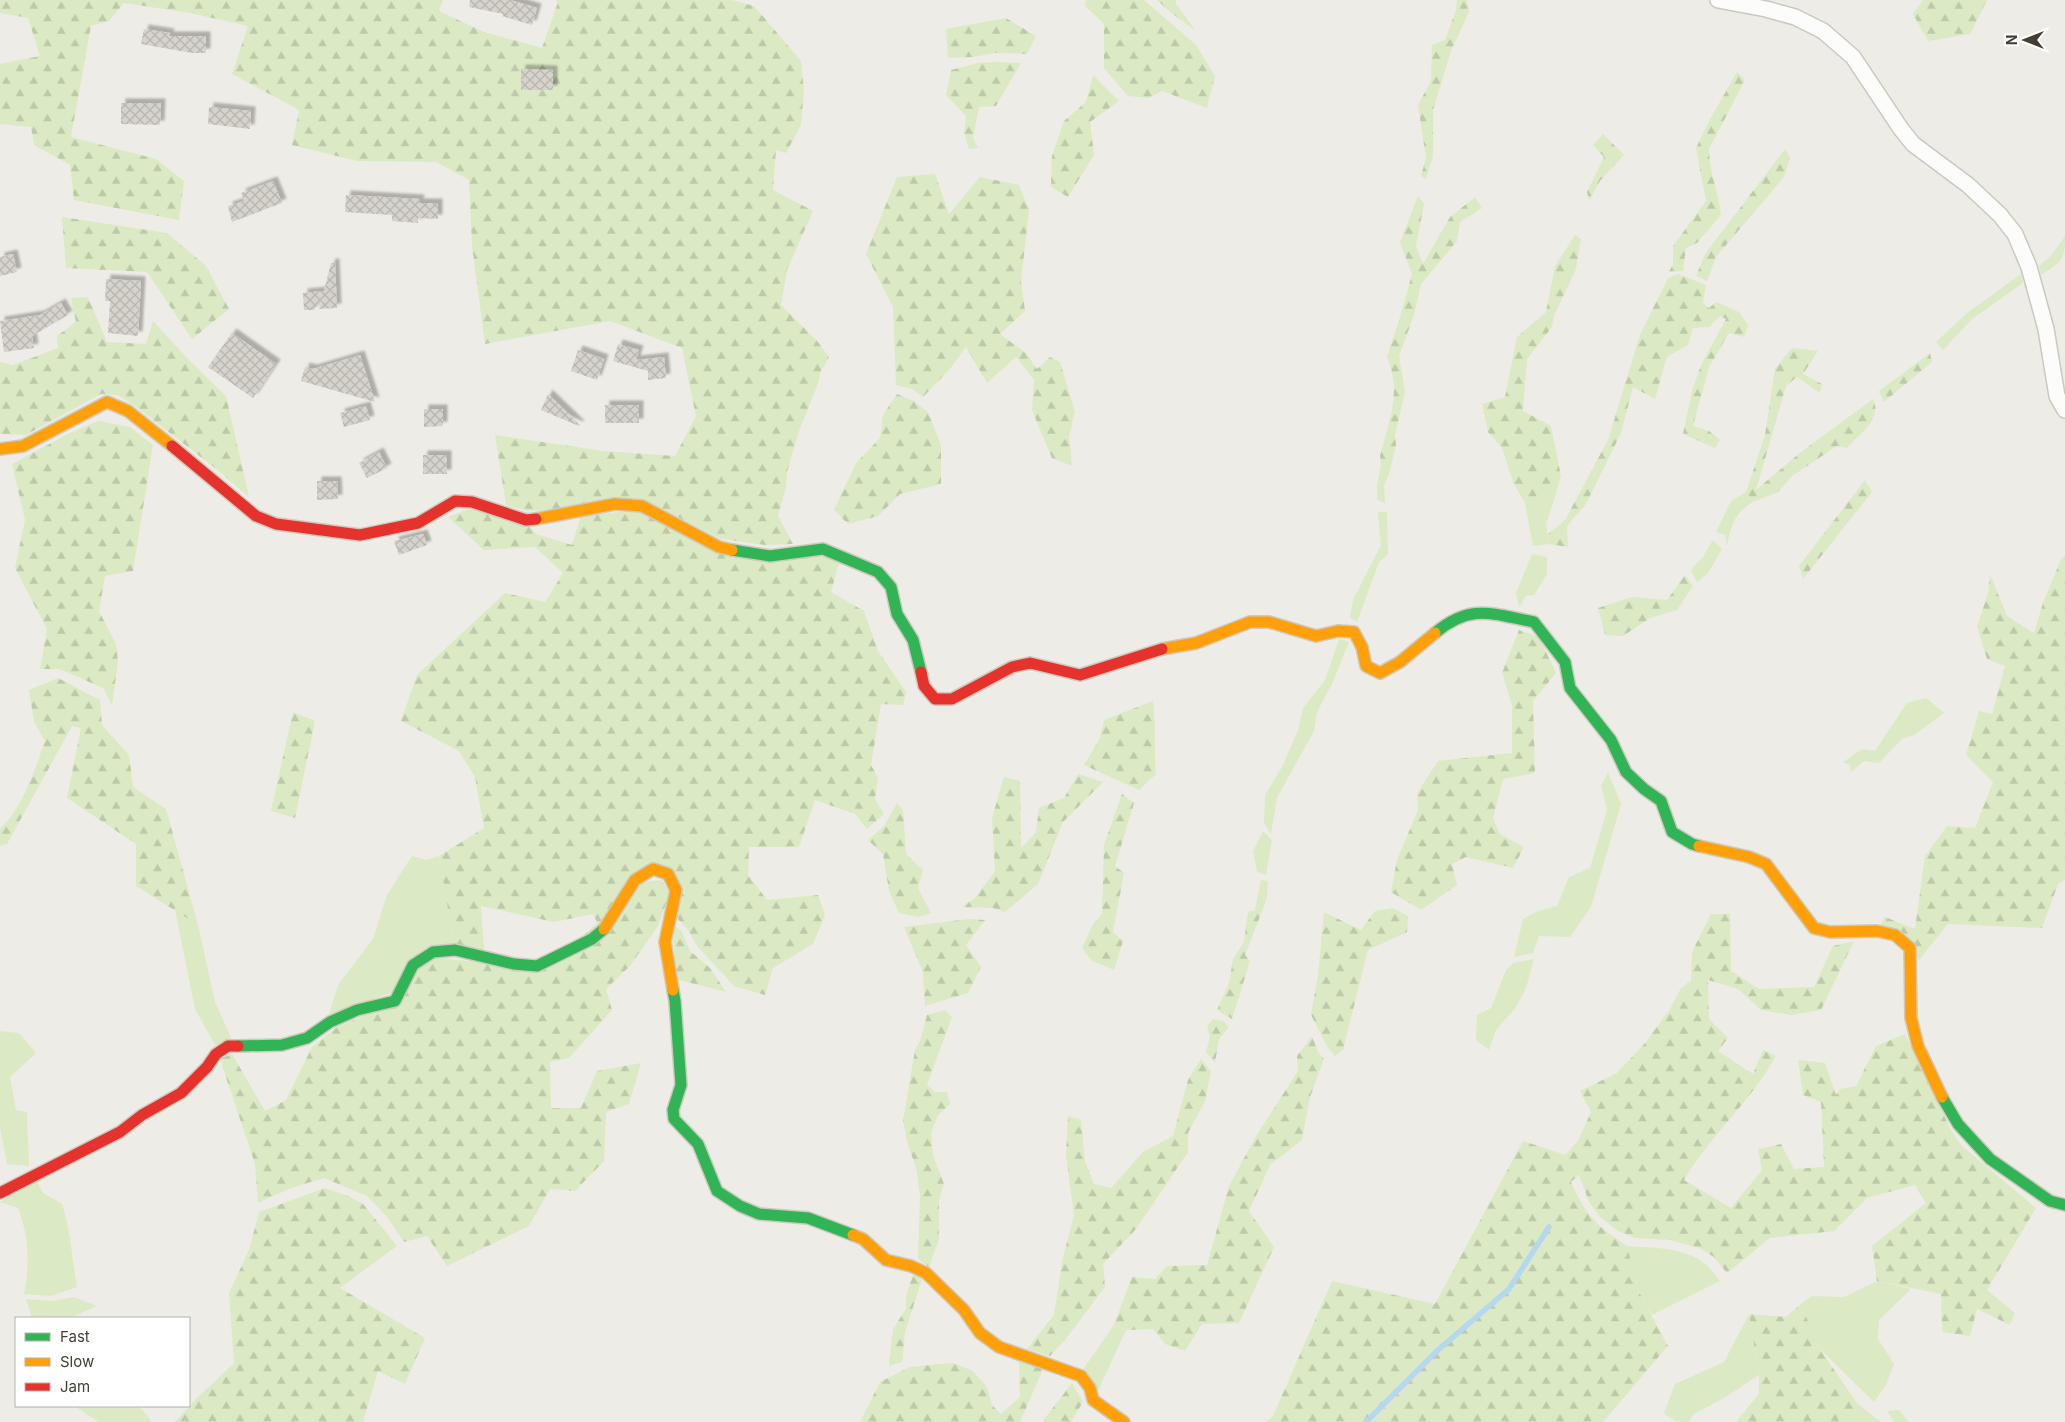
<svg xmlns="http://www.w3.org/2000/svg" width="2065" height="1422" viewBox="0 0 2065 1422" font-family="Inter,sans-serif">
<style>
.grass{fill:#dbeac4}
.forest{fill:url(#forest-firs)}
.lines{fill:none;stroke-linecap:round;stroke-linejoin:round}
.stream{stroke:#b3d8ef;stroke-width:5.5}
.building{fill:url(#building-cross-hatch);filter:url(#shadow)}
.street-casing{stroke:#cbc8c2;stroke-width:18}
.fast-casing{stroke:#cec9bc;stroke-width:14}
.slow-casing{stroke:#cec9bc;stroke-width:14}
.jam-casing{stroke:#cec9bc;stroke-width:14}
.street{stroke:#fcfcfb;stroke-width:15}
.fast{stroke:#30b455;stroke-width:11}
.slow{stroke:#ff9f0a;stroke-width:11}
.jam{stroke:#e5322d;stroke-width:11}
</style>
<defs>
<pattern id="forest-firs" width="22" height="20" patternUnits="userSpaceOnUse" patternTransform="scale(1.25)"><rect width="22" height="20" fill="#dbeac4"/><path d="M5 1l3.5 6h-7zM16 11l3.5 6h-7z" fill="#bdcaa9"/></pattern>
<pattern id="building-cross-hatch" width="8" height="8" patternUnits="userSpaceOnUse" patternTransform="scale(1.25)"><rect width="8" height="8" fill="#d6d3cd"/><path d="M0 0l8 8M0 8l8-8" fill="none" stroke="#b9b6b0"/></pattern>
<filter id="shadow"><feDropShadow dx="4.5" dy="-4.5" stdDeviation="1" flood-color="#0004"/></filter>
</defs>
<rect width="100%" height="100%" fill="#eeece6"/>
<g class="grass">
<path d="M2065,236C2065,262 2061,261 2041,275L2039,266L2051,256Z"/>
<path d="M2021,274L2023,283L1972,319L1943,350L1936,342L1967,313Z"/>
<path d="M1381,465L1390,471L1384,486L1385,503L1377,500V486Z"/>
<path d="M1746,492L1753,502C1734,513 1731,525 1727,546L1725,535L1716,532L1731,501Z"/>
<path d="M1540,500H1554L1546,524L1549,544L1533,546L1525,503Z"/>
<path d="M1378,512H1387L1388,554L1379,562L1357,622L1350,618L1353,600L1381,545Z"/>
<path d="M1713,540L1722,549L1708,573L1697,582L1691,570L1703,557Z"/>
<path d="M1532,554L1547,557V574L1534,595L1526,596L1519,607L1516,593Z"/>
<path d="M1339,639L1349,642L1332,684L1317,712L1314,731L1277,798L1271,834L1264,823L1265,795L1282,767L1298,730L1303,708L1325,680Z"/>
<path d="M1926,698L1944,713L1914,735L1902,739L1879,763L1864,761L1851,772L1850,765L1843,762L1862,749L1875,751L1907,703Z"/>
<path d="M1608,772L1621,804L1591,907L1570,937L1539,936L1533,953L1514,957L1523,919L1538,911L1557,906L1569,877L1590,868L1607,810L1601,786Z"/>
<path d="M1263,831L1272,840L1266,875L1257,872L1253,851Z"/>
<path d="M412,856L426,860L439,856L454,945L393,992L329,1014L338,985L373,939L387,895Z"/>
<path d="M1261,880L1268,881L1267,897L1261,914L1255,910Z"/>
<path d="M175,910L198,925L215,1002L232,1040L215,1045L195,1009Z"/>
<path d="M1534,959L1526,988L1516,1007L1496,1030L1489,1050L1476,1040L1477,1015L1491,1008L1506,970L1513,963Z"/>
<path d="M0,1031L19,1033L36,1053L10,1077L16,1110L27,1112L29,1166L7,1164L0,1127Z"/>
<path d="M36,1180L43,1193L62,1204C71,1231 72,1260 77,1287L51,1296L24,1294C30,1265 29,1236 18,1208L0,1202Z"/>
<path d="M1627,1246C1652,1248 1683,1247 1704,1263C1710,1267 1715,1275 1720,1281L1652,1315L1638,1290Z"/>
<path d="M1877,1281L1911,1289L1879,1320L1878,1339L1894,1364L1886,1385L1874,1402L1819,1348L1801,1304L1812,1296L1844,1297Z"/>
<path d="M74,1297L97,1306L70,1318H32L26,1299L53,1301Z"/>
<path d="M1749,1314L1759,1375L1724,1398L1694,1414L1688,1422C1677,1422 1672,1421 1664,1413L1675,1384L1724,1362Z"/>
<path d="M1114,1325L1126,1330L1097,1393L1082,1371Z"/>
<path d="M1857,1403L1881,1422H1852Z"/>
<path d="M74,1406H139L152,1422H99Z"/>
<path d="M1899,1410L1909,1422H1894L1887,1411Z"/>
</g>
<g class="forest">
<path d="M0,0H443L439,11L484,32L542,48L558,2L555,0H732L754,6L801,61L804,91L801,125L786,153L776,150L773,190L813,211L787,270L781,305L818,342L829,357L820,373L819,381L799,431L787,472L786,487L778,516L793,544L765,545L721,539L652,504L528,511L506,505L495,435L604,451L675,456L696,416L682,348L610,321L485,344L472,246L469,180L436,162L357,161L292,145L299,110L232,74L248,26L190,13L124,3L109,21L91,26L71,137L156,159L184,181L179,220L74,200L70,165L34,145L31,127L0,124V64L40,56L28,18L0,13Z"/>
<path d="M1086,0H1144L1196,45L1215,76L1207,108L1162,91L1149,98L1128,96L1104,68V24L1085,6Z"/>
<path d="M1157,0H1176V4L1196,31L1170,12Z"/>
<path d="M1457,0H1467L1469,12L1451,51L1433,110V156L1426,179L1421,176L1426,158L1418,105L1431,81L1432,45L1445,40L1456,10Z"/>
<path d="M1923,0H1987L1970,34L1928,41L1913,14Z"/>
<path d="M1006,18L1036,36L1027,54L995,53L973,57L948,58L946,29Z"/>
<path d="M997,62L1021,63L996,106L979,107L973,138L978,148L969,149L964,133L966,116L946,95L951,70L978,63Z"/>
<path d="M1737,72L1745,80L1709,149C1709,172 1719,193 1721,215L1697,243L1686,248L1683,271L1669,272L1673,264V246L1706,201L1696,148L1709,121Z"/>
<path d="M1093,75L1119,101L1090,122L1094,155L1068,197L1051,187L1052,156L1064,121L1086,102Z"/>
<path d="M1603,134L1624,155L1600,181L1589,201L1587,192L1604,157L1593,145Z"/>
<path d="M1785,149L1790,158L1784,177L1716,257L1707,281L1696,276L1705,254Z"/>
<path d="M935,174L949,214L980,177L1019,185L1029,210L1021,281L1025,311L1000,334L1026,353L1037,369L1050,357L1060,362L1075,412L1069,436L1072,466L1052,458L1032,410L1034,380L1016,357L987,383L966,347L950,369L923,397L912,389L896,385L893,307L866,254L897,177Z"/>
<path d="M1418,196L1424,204L1416,246L1423,264L1450,217L1475,197L1482,208L1460,222L1457,241L1421,284L1414,315L1399,356L1405,392L1395,435L1396,445L1390,471L1381,465L1380,456C1389,420 1402,394 1387,357L1400,317L1412,274L1400,242Z"/>
<path d="M62,217L167,233L206,266L229,309L192,339L147,272L66,268Z"/>
<path d="M1575,235L1581,239L1576,269L1554,316L1552,327L1527,359L1523,411L1551,426L1561,476L1554,500L1525,503L1513,482L1502,448L1488,432L1482,404L1505,397L1517,337L1546,312L1555,266Z"/>
<path d="M1678,274L1706,285L1703,303L1709,308L1716,302L1739,312L1748,325L1744,337L1729,333L1709,367L1693,426L1709,431L1720,440L1715,448L1683,434L1693,387L1702,363L1726,319L1720,316L1709,327L1693,328L1688,345L1667,357L1655,399L1633,387L1621,433L1586,504L1567,526L1568,547L1549,544L1548,534L1565,520L1608,440L1640,335L1668,278Z"/>
<path d="M88,297L107,342L146,344L153,321L190,361L226,396L249,497L215,468L135,406L118,395L101,394L26,435L0,434V362L13,365L58,348L57,336L76,322L71,298Z"/>
<path d="M1792,348L1818,351L1803,374L1822,384L1820,393L1797,377L1786,386L1756,490L1801,452L1873,399C1883,419 1859,434 1847,448L1837,446L1792,476L1778,492L1753,502L1746,492L1765,435L1775,369Z"/>
<path d="M1930,353L1932,362L1884,402L1879,391Z"/>
<path d="M897,394L914,401L928,412L941,445V484L900,494L878,516L848,524L834,510L856,463L880,438L883,415Z"/>
<path d="M98,421L130,427L153,445L133,571L105,576L99,611L116,644L118,662L112,705L103,688L59,669H40L47,629L15,568L25,520L12,464L70,433Z"/>
<path d="M1865,480L1872,492L1803,579L1799,566Z"/>
<path d="M471,508L529,526L536,534L572,545L581,516L639,510L699,544L821,555L839,563L831,592L864,611L878,651L906,692L903,705L881,704L871,765L878,778L875,799L884,814L867,829L855,814L815,800L799,847H749L748,875L767,900L818,895L825,915L813,944L773,968L765,995L734,986L697,946L688,930L676,917L679,889L653,866L600,928L593,914L554,922L481,906L484,950L454,945L439,856L484,828L475,777L459,751L401,721L417,675L505,593L545,602L563,573L535,547L484,550L448,517Z"/>
<path d="M2062,557H2065V880L2058,884L2042,928L1948,924L1919,960L1880,925L1885,917L1915,929L1925,856L1947,826L1975,828L1993,782L1966,755L1979,711L1992,714L2005,666L1987,659L1977,627L1988,593L1990,574L2007,616L2034,633L2043,603Z"/>
<path d="M1685,575L1693,586L1677,610L1650,618L1623,636L1605,635L1598,608L1632,597L1667,600Z"/>
<path d="M1519,630L1539,637L1556,673L1533,701L1535,773L1503,779L1493,818L1500,834L1524,847L1513,868L1466,857L1452,864L1457,885L1421,910L1391,892L1397,860L1418,810L1417,793L1438,761L1512,753V705L1502,673Z"/>
<path d="M58,678L100,700L102,725L129,755L133,787L166,809L198,925L136,886V844L67,798L81,728L72,726L7,844L0,846V829C24,806 34,771 45,741L34,722L29,690Z"/>
<path d="M1153,701C1156,725 1154,750 1156,774L1139,790L1084,765L1100,738L1104,720Z"/>
<path d="M293,712L315,721L295,818L271,811Z"/>
<path d="M1078,774L1103,782L1063,822L1038,884L1005,912L993,908L962,907L975,898L995,871L992,818L1004,777L1020,781L1021,848L1036,832L1039,808L1064,798Z"/>
<path d="M1122,794L1134,803L1115,866L1124,873L1113,932L1123,941L1114,970L1092,961L1082,948L1093,924L1102,914L1104,845Z"/>
<path d="M897,803L903,810L906,854L923,870L918,888L931,913L919,917L899,913L889,891L883,854L868,840L884,826Z"/>
<path d="M661,880L670,892L658,926L630,966L606,989L612,1010L569,1058L550,1062L551,1108H581L597,1071L641,1063L629,1104L606,1112L604,1161L575,1191L550,1189L529,1226L447,1266L427,1236L404,1242L387,1217L367,1196L324,1178L291,1188L258,1203L255,1164L220,1059L232,1054L265,1111L286,1100L312,1047L336,1028L363,1016L435,958L547,968L643,882Z"/>
<path d="M1393,908L1408,916L1407,932L1368,950L1343,1050L1335,1056L1328,1048L1311,1015L1318,975L1324,912L1361,930L1375,911Z"/>
<path d="M1255,910L1261,914L1245,955L1250,961L1232,1019L1217,1010L1229,983L1233,959L1244,942L1248,912Z"/>
<path d="M1711,914H1730L1731,971L1759,989L1814,987L1833,946L1854,941L1821,1010L1791,1015L1761,1010L1738,989L1708,980L1709,1019L1728,1038L1718,1051L1753,1074L1763,1050L1776,1056C1751,1101 1710,1136 1684,1180L1731,1208L1762,1170L1758,1149L1781,1144L1794,1169L1824,1167L1821,1102L1803,1095L1798,1060L1825,1063L1836,1095L1840,1089L1856,1086L1876,1046L1905,1034L1951,1130L1962,1146L2036,1208L1987,1290L2015,1313L2010,1325L1977,1309L1970,1336L1942,1332L1941,1294L1877,1281L1872,1246L1926,1203L1915,1185L1867,1198L1834,1231L1770,1238L1727,1273L1714,1257L1699,1248L1670,1240L1635,1238L1618,1231L1601,1218L1589,1202L1579,1175L1571,1182C1586,1216 1597,1226 1627,1246L1638,1290L1668,1346L1603,1422H1266L1273,1416L1332,1281L1435,1304L1523,1141L1565,1155L1578,1141L1591,1112L1580,1091L1617,1073L1646,1042L1670,1009L1681,988L1691,981L1692,952Z"/>
<path d="M969,919L985,920L966,945L981,967L968,993L925,1006L923,972L904,927Z"/>
<path d="M673,924L682,932L690,951L710,968L726,992L675,979Z"/>
<path d="M945,1010L952,1017L927,1085L935,1092H947L950,1104L938,1115L931,1133L933,1155L944,1184L939,1201V1239L929,1267L918,1259L920,1195L916,1168L907,1142L903,1121L915,1050L920,1041L927,1015Z"/>
<path d="M1213,1019L1223,1021L1229,1027L1219,1039L1215,1063L1206,1052L1210,1037L1207,1026Z"/>
<path d="M1312,1036L1318,1052L1324,1059L1310,1097L1302,1140L1270,1165L1249,1211L1274,1247L1239,1323L1202,1324L1185,1351L1165,1344L1153,1329L1126,1330L1114,1325L1132,1277L1155,1279L1167,1266L1207,1265L1229,1186L1256,1136L1298,1071L1297,1056Z"/>
<path d="M1201,1059L1211,1071L1205,1101L1188,1133V1152L1136,1229L1103,1264L1105,1287L1068,1336L1050,1356L1027,1349L1054,1315L1063,1257L1074,1216L1066,1154L1068,1116L1081,1120L1085,1161L1094,1184L1111,1188L1143,1152L1173,1136L1188,1080Z"/>
<path d="M325,1188L348,1196L363,1204L397,1246L340,1288L425,1338L405,1384L378,1371L363,1422H175L198,1397L234,1363L229,1293L249,1250L259,1212Z"/>
<path d="M914,1272L922,1279L905,1332L902,1362L889,1366L893,1329L906,1309V1296Z"/>
<path d="M1801,1304L1819,1348L1857,1403L1852,1422H1736L1759,1394V1375L1749,1314L1786,1317Z"/>
<path d="M1019,1360L1043,1369L1020,1422H860L880,1382L910,1367L953,1363L973,1371L987,1387L992,1405L1001,1414L1020,1397Z"/>
<path d="M1072,1383L1083,1402L1071,1422H1042Z"/>
</g>
<g class="lines">
<path class="stream" d="M1366,1422L1438,1350L1509,1289L1549,1227"/>
</g>
<g class="building">
<path d="M470,0H510L537,8L532,25L502,16L503,14L469,7Z"/>
<path d="M144,29L170,33L169,36H206V53H192L141,44Z"/>
<path d="M521,69L553,70V90H521Z"/>
<path d="M121,103H161L160,125L121,124Z"/>
<path d="M209,107L251,111L250,129L208,124Z"/>
<path d="M273,181L282,203L232,222L228,206L244,201L241,193Z"/>
<path d="M346,195L420,199L419,203H438V219L418,218V223L392,221V215L345,212Z"/>
<path d="M13,254L17,272L0,276V257Z"/>
<path d="M331,263H335L337,308L319,309L322,299L314,310H304L303,293L324,291Z"/>
<path d="M106,279L141,281L138,336L108,333L110,301H105Z"/>
<path d="M61,303L68,315L32,336L34,348L4,352L0,321L40,315Z"/>
<path d="M232,333L276,364L253,398L208,367Z"/>
<path d="M618,344L639,350L636,360L664,357L666,378L648,380V371L613,361Z"/>
<path d="M578,350L604,359L597,380L571,371Z"/>
<path d="M360,355L375,402L301,381L305,367L313,369Z"/>
<path d="M548,394L580,425L579,426L541,410Z"/>
<rect x="605" y="405" width="34" height="18"/>
<path d="M366,406L370,420L344,427L340,413Z"/>
<path d="M424,409H443V426L424,427Z"/>
<path d="M379,452L387,468L367,478L359,463Z"/>
<rect x="423" y="455" width="24" height="19"/>
<path d="M317,481H337L338,499L317,500Z"/>
<path d="M423,534L427,545L399,555L394,541Z"/>
</g>
<g class="lines">
<defs>
<path id="street" d="M1718,0L1766,9L1795,17L1823,31L1853,57L1901,129L1913,144L1968,185L2000,215L2015,234L2029,267L2046,329L2057,396L2065,410"/>
<g id="fast">
<path d="M732,550L770,556L823,549L878,572L891,587L897,614L913,640L921,672"/>
<path d="M1435,633C1471,603 1492,614 1534,622L1565,662L1570,688L1611,740L1626,772L1644,789L1661,801L1672,832L1692,844L1699,846"/>
<path d="M673,990L675,1001L681,1085L673,1110L674,1119L698,1144L717,1191L740,1206L759,1214L808,1218L853,1235"/>
<path d="M238,1046L282,1045L307,1038L330,1022L357,1010L395,1001L413,965L433,952L455,950L514,964L537,966L592,939L604,929"/>
<path d="M1942,1097L1958,1124L1990,1159L2050,1201L2065,1205"/>
</g>
<g id="slow">
<path d="M0,449L23,446L107,402L128,411L172,446"/>
<path d="M536,519L615,504L642,506L719,547L732,550"/>
<path d="M1162,649L1196,643L1250,622H1269L1316,636L1338,631L1354,632L1362,647L1366,666L1380,673L1400,662L1435,633"/>
<path d="M1699,846L1749,857L1766,864L1814,928L1830,932L1877,931L1895,935L1910,948L1911,1018L1918,1046L1942,1097"/>
<path d="M604,929L635,880L653,869L668,874L676,890L665,942L673,990"/>
<path d="M853,1235L863,1239L886,1260L911,1266L926,1273L964,1310L980,1333L999,1347L1081,1376L1090,1388L1093,1400L1124,1422"/>
</g>
<g id="jam">
<path d="M172,446L256,516L276,524L360,535L418,523L455,501L472,502L526,520L536,519"/>
<path d="M921,672L924,686L935,699H952L1012,667L1030,663L1080,675L1162,649"/>
<path d="M0,1193L120,1132L142,1115L181,1093L207,1067L216,1054L228,1046H238"/>
</g>
</defs>
<use href="#street" class="street-casing"/>
<use href="#fast" class="fast-casing"/>
<use href="#slow" class="slow-casing"/>
<use href="#jam" class="jam-casing"/>
<use href="#street" class="street"/>
<use href="#fast" class="fast"/>
<use href="#slow" class="slow"/>
<use href="#jam" class="jam"/>
</g>
<rect x="15" y="1317" width="175" height="90" fill="#ffffff" stroke="#b4b1ad"/>
<rect x="25" y="1333" width="25" height="8" fill="#30b455" stroke="#b4b1ad"/>
<text x="60" y="1342" font-size="15" fill="#443d33">Fast</text>
<rect x="25" y="1358" width="25" height="8" fill="#ff9f0a" stroke="#b4b1ad"/>
<text x="60" y="1367" font-size="15" fill="#443d33">Slow</text>
<rect x="25" y="1383" width="25" height="8" fill="#e5322d" stroke="#b4b1ad"/>
<text x="60" y="1392" font-size="15" fill="#443d33">Jam</text>
<g transform="translate(2025 40) rotate(270)" stroke="#ffffff" stroke-width="4" paint-order="stroke">
<path d="M0-4L9 19L0 12L-9 19Z" fill="#443d33"/>
<text y="-8" font-size="14" font-weight="bold" text-anchor="middle" fill="#443d33">N</text>
</g>
</svg>
